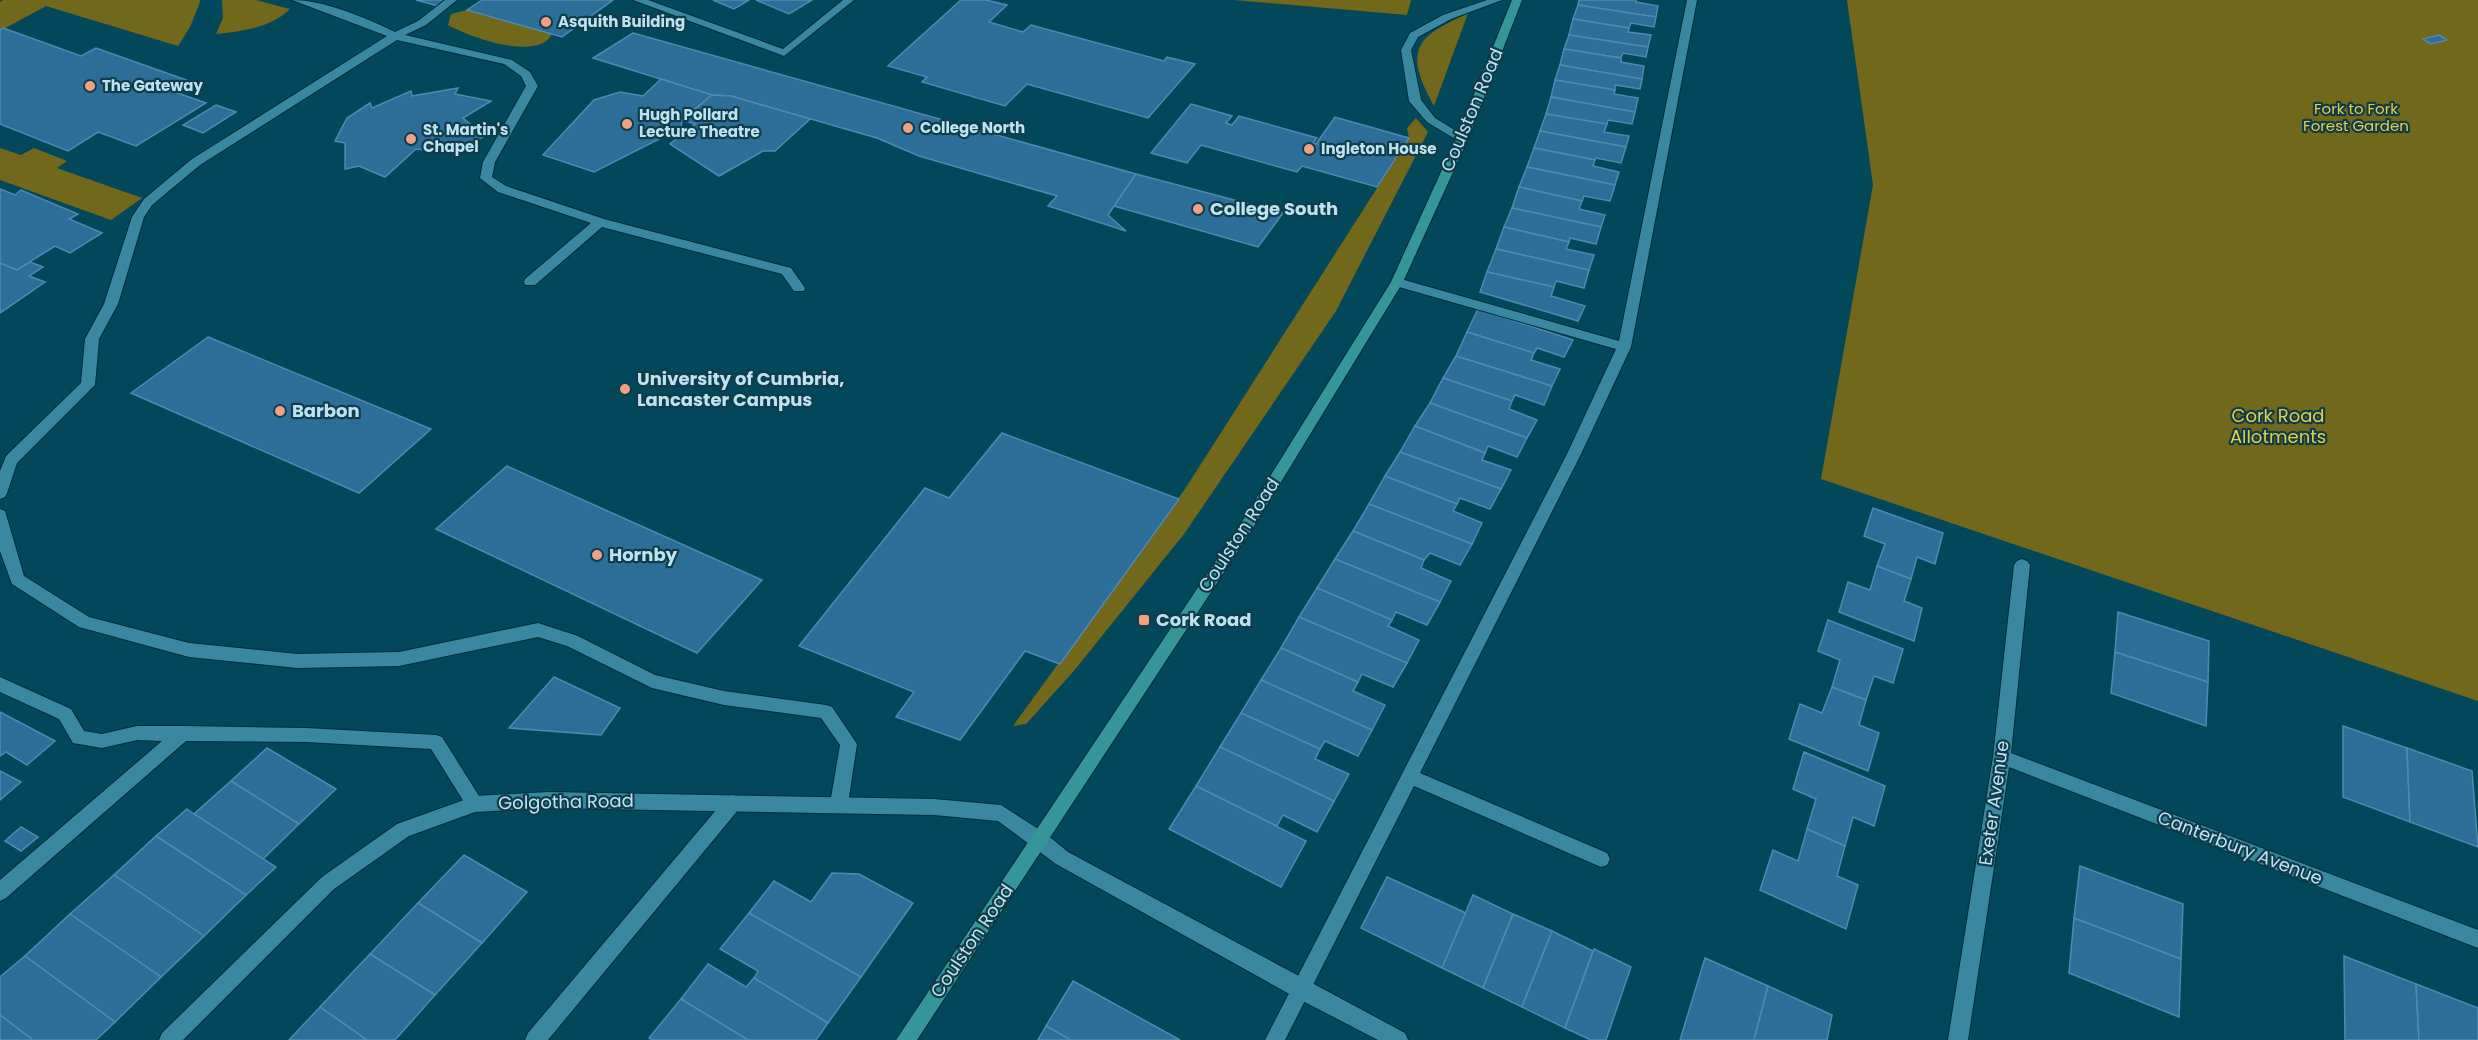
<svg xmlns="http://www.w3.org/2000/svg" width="2478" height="1040" viewBox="0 0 2478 1040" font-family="Poppins,sans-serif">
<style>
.green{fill:#72681c}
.building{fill:#2d6e99;stroke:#5188b0;stroke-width:1.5}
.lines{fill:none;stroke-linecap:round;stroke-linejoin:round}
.lane-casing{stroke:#002d39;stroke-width:2}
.street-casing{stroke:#002d39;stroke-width:2}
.secondary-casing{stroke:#002d39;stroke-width:2}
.lane{fill:#3988a0;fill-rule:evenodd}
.street{fill:#3988a0;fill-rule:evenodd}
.secondary{fill:#349696;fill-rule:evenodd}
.poi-dot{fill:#f2a081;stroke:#123c49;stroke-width:2}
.labels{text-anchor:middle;stroke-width:4.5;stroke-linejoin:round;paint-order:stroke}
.far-poi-label{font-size:15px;font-weight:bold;fill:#bee3f0;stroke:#123c49;text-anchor:start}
.far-park-label{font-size:15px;fill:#e1cf4a;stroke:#123c49}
.street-label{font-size:18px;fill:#bee3f0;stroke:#123c49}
.poi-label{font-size:18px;font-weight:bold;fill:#bee3f0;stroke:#123c49;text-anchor:start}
.park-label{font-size:18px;fill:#e1cf4a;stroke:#123c49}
</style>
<rect width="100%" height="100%" fill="#03485a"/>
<g class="green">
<path d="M3,0H200V2L190,27L178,46L46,6L0,31V2Z"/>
<path d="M222,0H256L290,9C270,28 243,31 216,34L223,18Z"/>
<path d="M1234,0H1411L1407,15Z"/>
<path d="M1847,0H2478V701L1821,479L1873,185Z"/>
<path d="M467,10L552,34C538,62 469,37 448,25L451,14Z"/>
<path d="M1468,13L1434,106C1424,86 1406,57 1427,37C1437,27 1455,20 1468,13Z"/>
<path d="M1416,118L1428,132L1336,311L1184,534L1073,672L1026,724L1013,726L1185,489L1409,138L1407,128Z"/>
<path d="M0,148L21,155L34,148L67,161L57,168L142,198L111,220L0,180Z"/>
</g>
<g class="building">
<path d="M416,0H447L438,6Z"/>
<path d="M482,0H613L562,37L467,10Z"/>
<path d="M713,0H749L734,9Z"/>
<path d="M756,0H812L789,14Z"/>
<path d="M961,0H986L1007,5L989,22L1023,32L1031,25L1164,61L1167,57L1195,64L1148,118L1027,84L1005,106L922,82L927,77L888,66Z"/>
<path d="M1579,0H1636V2L1658,6L1656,17L1578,5Z"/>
<path d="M1578,5L1656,17L1654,27L1631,23L1629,28L1573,19Z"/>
<path d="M1573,19L1629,28L1628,32L1651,35L1648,47L1569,35Z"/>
<path d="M3,28L81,56L96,48L189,81L172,91L206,103L136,146L98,132L68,151L0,124V30Z"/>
<path d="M633,33L1136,174L1108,215L1126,231L1048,206L1057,196L919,156L877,138L731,96L712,95L593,58Z"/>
<path d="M1569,35L1648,47L1646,57L1623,53L1621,58L1564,49Z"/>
<path d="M2439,35L2447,40L2431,44L2423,39Z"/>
<path d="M1564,49L1621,58V62L1644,66L1642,79L1560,65Z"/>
<path d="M1560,65L1642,79L1640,89L1615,85V90L1555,80Z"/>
<path d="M661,79L712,95L682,120L681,128L594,172L543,155L594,100L620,92L643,96Z"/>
<path d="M1555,80L1615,90L1614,94L1638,98L1635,112L1551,97Z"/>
<path d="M458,88L455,94L491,101L463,118L484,136L458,154L416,149L385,177L359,166L345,169V143L335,141L347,118L370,103L372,108L411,91L412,96Z"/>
<path d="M712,95L731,96L810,119L775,151H763L719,176L670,144L695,124L682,120Z"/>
<path d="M1551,97L1635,112L1632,124L1608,120L1607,124L1546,114Z"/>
<path d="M1191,104L1232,116L1226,123L1232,125L1239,116L1317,138L1313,143L1316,144L1335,117L1409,138L1377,187L1302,166L1297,172L1201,145L1187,163L1151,153Z"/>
<path d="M216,105L236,112L203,133L183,125Z"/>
<path d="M1546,114L1607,124L1604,132L1629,136L1626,147L1540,131Z"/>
<path d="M1540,131L1626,147L1621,163L1596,158L1595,160L1534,148Z"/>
<path d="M1534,148L1595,160L1593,166L1619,172L1615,185L1527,167Z"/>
<path d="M1527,167L1615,185L1610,201L1584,196L1582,201L1519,187Z"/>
<path d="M1136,174L1283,213L1258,247L1114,206Z"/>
<path d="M1519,187L1582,201L1579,209L1605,215L1601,227L1512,208Z"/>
<path d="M0,189L15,195L21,190L78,214L69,219L102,233L70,253L55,246L17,270L0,263Z"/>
<path d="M1512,208L1601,227L1596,244L1570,238L1569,242L1504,227Z"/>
<path d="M1504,227L1569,242L1566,249L1594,255L1589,270L1496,249Z"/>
<path d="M1496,249L1589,270L1584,288L1556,281L1554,287L1487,272Z"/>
<path d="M30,262L43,267L29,276L45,282L0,313V263L17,270Z"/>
<path d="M1487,272L1554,287L1551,296L1585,306L1578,321L1480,292Z"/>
<path d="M1478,309L1573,340L1564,357L1537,348L1534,353L1467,332Z"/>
<path d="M1467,332L1534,353L1531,360L1560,369L1552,386L1456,356Z"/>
<path d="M208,337L431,429L359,493L131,393Z"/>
<path d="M1456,356L1552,386L1544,405L1515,395L1512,401L1443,378Z"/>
<path d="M1443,378L1512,401L1509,409L1537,420L1527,438L1430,403Z"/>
<path d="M1430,403L1527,438L1517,457L1488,446L1485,453L1415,426Z"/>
<path d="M1415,426L1485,453L1482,460L1511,470L1501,489L1400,452Z"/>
<path d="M1002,433L1179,499L1060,664L1025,651L960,740L896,717L914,692L799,646L925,488L949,498Z"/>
<path d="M1400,452L1501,489L1490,509L1460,498L1457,504L1385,476Z"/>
<path d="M507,466L762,580L697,653L436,529Z"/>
<path d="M1385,476L1457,504L1453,511L1482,523L1472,544L1369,504Z"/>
<path d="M1369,504L1472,544L1460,565L1430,553L1424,560L1353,531Z"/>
<path d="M1873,508L1943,533L1935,564L1917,557L1911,579L1877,566L1885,544L1864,536Z"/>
<path d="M1353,531L1424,560L1421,568L1451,581L1440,602L1335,559Z"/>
<path d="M1335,559L1440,602L1427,625L1396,612L1392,620L1317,588Z"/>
<path d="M1877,566L1911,579L1904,601L1922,608L1914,641L1839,612L1848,582L1870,590Z"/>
<path d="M1317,588L1392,620L1388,626L1419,640L1407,663L1299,617Z"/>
<path d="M2118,612L2209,641L2208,682L2115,652Z"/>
<path d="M1299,617L1407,663L1393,687L1362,674L1358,682L1281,648Z"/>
<path d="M1828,620L1903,649L1893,683L1874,676L1866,700L1832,687L1840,660L1818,651Z"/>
<path d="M1281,648L1358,682L1353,691L1385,705L1372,730L1261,680Z"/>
<path d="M2115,652L2208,682L2206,726L2111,693Z"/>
<path d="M554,677L620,708L601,735L509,728Z"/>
<path d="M1261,680L1372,730L1358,756L1325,741L1320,749L1241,713Z"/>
<path d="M1832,687L1866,700L1859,725L1879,733L1868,771L1789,739L1800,704L1822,713Z"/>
<path d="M0,712L55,741L27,765L6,752L0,756Z"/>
<path d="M1241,713L1320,749L1315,759L1349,774L1334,801L1220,747Z"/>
<path d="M2343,726L2407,748L2410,822L2343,797Z"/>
<path d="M1220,747L1334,801L1317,832L1283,815L1277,826L1196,786Z"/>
<path d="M267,748L336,789L299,824L231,781Z"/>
<path d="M2407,748L2472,771L2478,847L2410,822Z"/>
<path d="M1804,752L1885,786L1874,826L1853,817L1845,846L1807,829L1816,799L1793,789Z"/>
<path d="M0,771L21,782L0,800Z"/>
<path d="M231,781L299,824L263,859L194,814Z"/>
<path d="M1196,786L1306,841L1281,887L1169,829Z"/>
<path d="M187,809L194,814L276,867L246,895L156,836Z"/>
<path d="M21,827L38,837L21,851L5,841Z"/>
<path d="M1807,829L1845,846L1837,876L1858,885L1846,929L1760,890L1773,850L1798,861Z"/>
<path d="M156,836L246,895L204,936L114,875Z"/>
<path d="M464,855L527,892L482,943L418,903Z"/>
<path d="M2080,866L2183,904L2181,959L2074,918Z"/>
<path d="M832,873L859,874L913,903L861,977L749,913L774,881L811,902Z"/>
<path d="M114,875L204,936L161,977L70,914Z"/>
<path d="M1387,877L1466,913L1442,968L1361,928Z"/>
<path d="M1473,895L1513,914L1483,988L1442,968Z"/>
<path d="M418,903L482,943L435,995L370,954Z"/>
<path d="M749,913L861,977L828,1023L754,978L758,971L720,949Z"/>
<path d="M70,914L161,977L115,1022L25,956Z"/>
<path d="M1513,914L1552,931L1522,1007L1483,988Z"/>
<path d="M2074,918L2181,959L2179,1017L2069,973Z"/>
<path d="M1552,931L1593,951L1565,1028L1522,1007Z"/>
<path d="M1594,949L1631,967L1606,1040H1591L1565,1028Z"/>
<path d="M370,954L435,995L395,1040H367L320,1007Z"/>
<path d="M25,956L115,1022L96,1040H33L0,1015V977Z"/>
<path d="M2344,956L2416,984L2419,1040H2345Z"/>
<path d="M1705,958L1768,986L1754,1040H1680Z"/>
<path d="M708,964L746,987L754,978L828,1023L816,1040H748L681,999Z"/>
<path d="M1073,981L1180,1040H1071L1046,1026Z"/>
<path d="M2416,984L2478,1008V1040H2419Z"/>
<path d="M1768,986L1832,1015L1827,1040H1754Z"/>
<path d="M681,999L748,1040H652L649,1038Z"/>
<path d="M320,1007L367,1040H289Z"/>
<path d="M0,1015L33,1040H0Z"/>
<path d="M1046,1026L1071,1040H1038Z"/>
</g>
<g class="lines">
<defs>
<g id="lane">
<path d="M292,0C324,0 366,18 395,32L418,21L445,0H457L426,25L405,35L512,60L530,72L538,86L495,162L492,177L506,186L604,219L791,268L805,288L804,291H794L782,274L602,227L535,285H525L524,282L525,279L591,223L498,192L480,178L483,162L526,86L521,76L504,64L397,40L200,165L152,205L144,217L118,304L99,339L95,385L17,463L7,493L5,497L0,499V471L6,456L81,383L85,339L104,304L132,217L144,199L192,159L387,36Z"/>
<path d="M1487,0H1502L1451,19L1418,37L1411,50L1421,100L1435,118L1466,137V141L1462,143L1427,122L1409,101L1401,50L1410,33L1443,15Z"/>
<path d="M1687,0H1697L1631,347L1581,454L1420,773L1607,853L1610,859L1607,865L1601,867L1414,786L1285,1040H1265L1567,454L1616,349L1392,285L1391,282L1397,278L1619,341Z"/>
<path d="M0,509L5,511L24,576L89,617L189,643L297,654L399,652L538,623L578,636L655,675L724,691L826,705L832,707L857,744L848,804L845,810L839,812L833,810L830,804L840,745L821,718L724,705L652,688L567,646L538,637L399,666L297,668L189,657L79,627L12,584L0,551Z"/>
<path d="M0,677L71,709L84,731L102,734L137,726H183L306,728L436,735L442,737L484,804L481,810L475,812L469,810L431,749L306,742L186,741L6,898L0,901V880L162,741L137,740L102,748L73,743L59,719L0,692Z"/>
<path d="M733,795L739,797L742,803L739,809L548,1040H525L528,1033L727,797Z"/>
</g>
<g id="street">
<path d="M633,0H648L783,49L843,0H854L784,56Z"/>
<path d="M2022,559L2027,561L2030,565L2011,753L2478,930V948L2009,767L1968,1040H1948L1993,757L2014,565L2017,561Z"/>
<path d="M548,792L934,799L1001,805L1046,834L1068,852L1405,1033L1408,1040H1378L1293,996L1056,864L998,821L934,815L548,808L475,812L409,836L334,889L183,1040H159L162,1033L322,877L397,824L475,796Z"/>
</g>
<path id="secondary" d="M1512,0H1522L1468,139L1403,282L1253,528L917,1040H896L1243,520L1391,282L1456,139Z"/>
</defs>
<use href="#lane" class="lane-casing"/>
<use href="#street" class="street-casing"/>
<use href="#secondary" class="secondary-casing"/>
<use href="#lane" class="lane"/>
<use href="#street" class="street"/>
<use href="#secondary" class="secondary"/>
</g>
<g class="poi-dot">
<circle cx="546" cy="22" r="6"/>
<circle cx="90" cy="86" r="6"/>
<circle cx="627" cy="124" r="6"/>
<circle cx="908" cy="128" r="6"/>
<circle cx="411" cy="139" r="6"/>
<circle cx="1309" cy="149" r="6"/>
<circle cx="1198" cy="209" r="6"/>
<circle cx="625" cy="389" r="6"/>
<circle cx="280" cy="411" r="6"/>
<circle cx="597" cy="555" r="6"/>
<rect x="1138" y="614" width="12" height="12" rx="3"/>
</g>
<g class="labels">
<g class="far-poi-label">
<text x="558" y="27">Asquith Building</text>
<text x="102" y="91">The Gateway</text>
<text x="639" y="120">Hugh Pollard<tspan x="639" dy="17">Lecture Theatre</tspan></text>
<text x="920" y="133">College North</text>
<text x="423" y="135">St. Martin's<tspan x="423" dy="17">Chapel</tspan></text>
<text x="1321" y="154">Ingleton House</text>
</g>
<g class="far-park-label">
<text x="2356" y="114">Fork to Fork<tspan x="2356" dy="17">Forest Garden</tspan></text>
</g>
<g class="street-label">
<text transform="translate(1472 110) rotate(-67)" y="6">Coulston Road</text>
<text transform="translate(1239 535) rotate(-57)" y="6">Coulston Road</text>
<text transform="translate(566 802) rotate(-1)" y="6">Golgotha Road</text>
<text transform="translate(1994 803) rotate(-82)" y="6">Exeter Avenue</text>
<text transform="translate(2240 848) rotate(21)" y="6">Canterbury Avenue</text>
<text transform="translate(972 941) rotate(-56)" y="6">Coulston Road</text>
</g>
<g class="poi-label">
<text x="1210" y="215">College South</text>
<text x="637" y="385">University of Cumbria,<tspan x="637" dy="21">Lancaster Campus</tspan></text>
<text x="292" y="417">Barbon</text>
<text x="609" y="561">Hornby</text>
<text x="1156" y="626">Cork Road</text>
</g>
<g class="park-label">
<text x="2278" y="422">Cork Road<tspan x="2278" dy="21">Allotments</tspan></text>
</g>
</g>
</svg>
